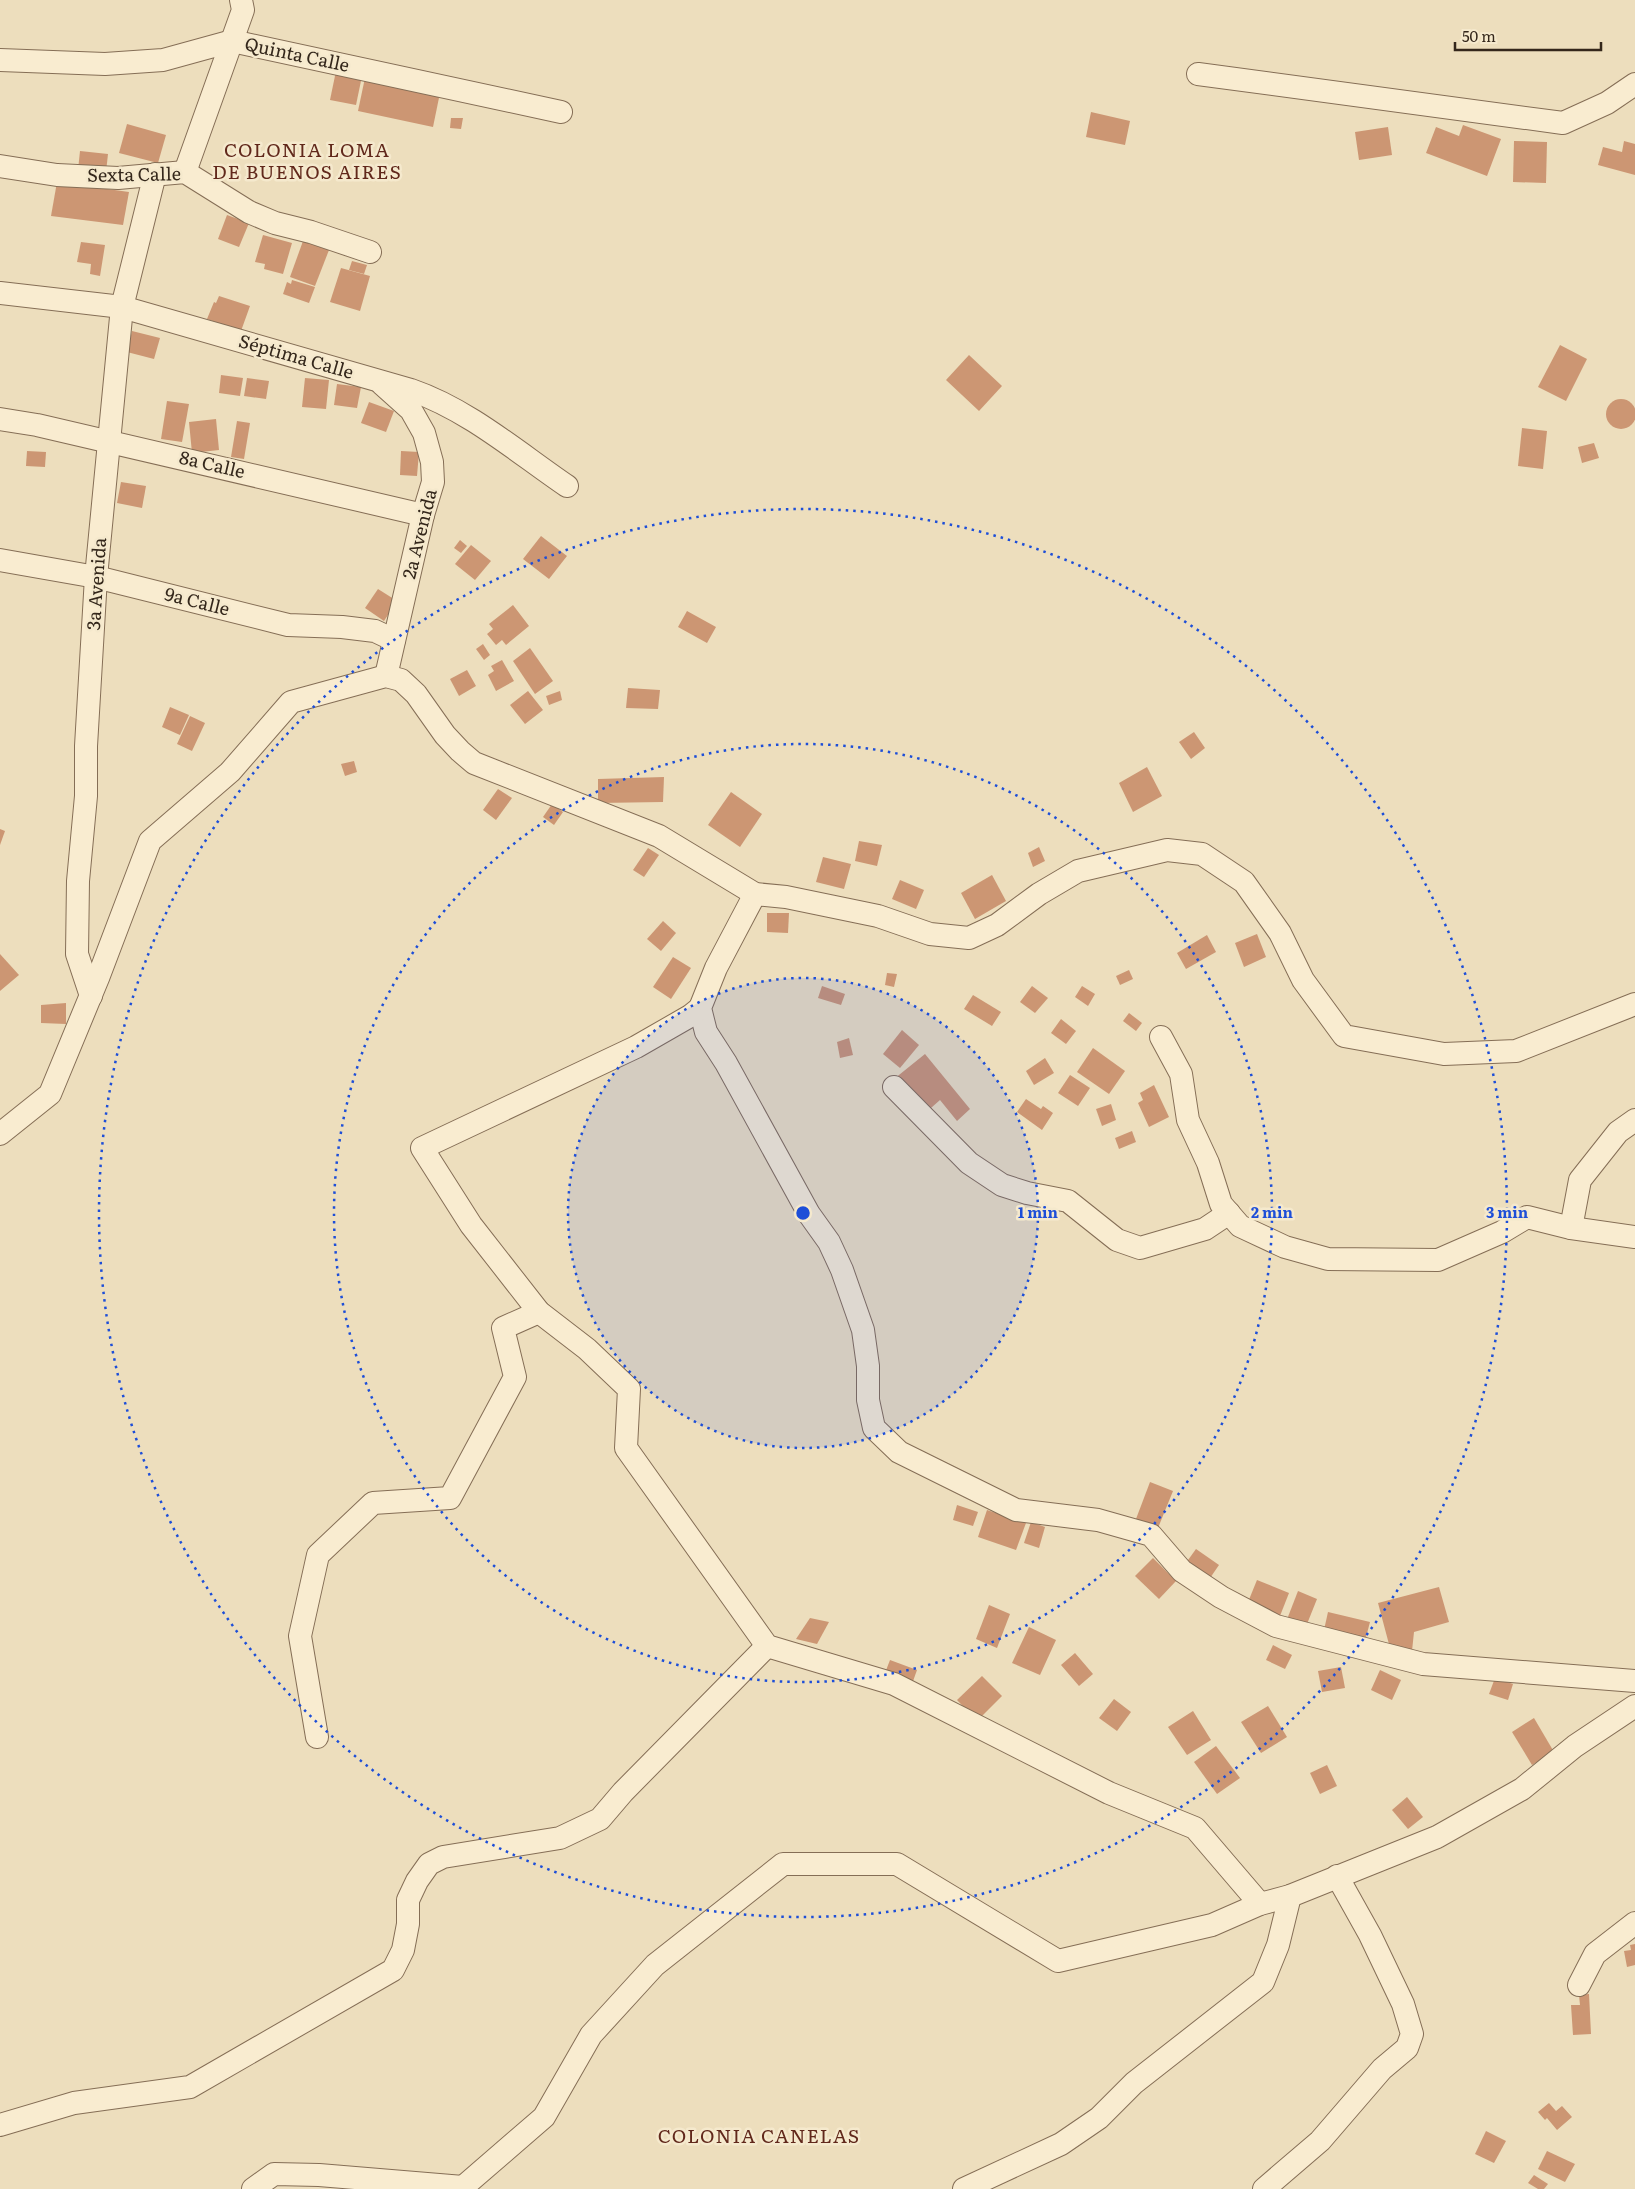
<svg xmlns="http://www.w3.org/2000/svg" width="1635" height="2189" viewBox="0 0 1635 2189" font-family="Literata,serif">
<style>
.building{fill:#cc9673}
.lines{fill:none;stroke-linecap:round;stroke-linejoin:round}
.street-casing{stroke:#856e56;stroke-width:24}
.street{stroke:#f9ecd0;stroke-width:22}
.ring{fill:none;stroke:#1d4ed8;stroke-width:2.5;stroke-dasharray:2.5 5}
.labels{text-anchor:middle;stroke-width:5;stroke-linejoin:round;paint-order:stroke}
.street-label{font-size:18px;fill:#34271b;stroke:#f5e9cd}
.neighbourhood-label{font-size:19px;letter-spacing:1px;fill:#61281b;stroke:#f5e9cd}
.centre{fill:#1d4ed8;stroke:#f5e9cd;stroke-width:2.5}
.ring-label{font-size:15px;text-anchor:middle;font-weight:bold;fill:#1d4ed8;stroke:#f5e9cd;stroke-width:5;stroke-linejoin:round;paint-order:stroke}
</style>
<rect width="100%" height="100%" fill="#eddebd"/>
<g class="building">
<path d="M336,71L362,76L356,105L330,100Z"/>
<path d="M366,73L441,88L433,127L358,111Z"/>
<path d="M1091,112L1130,121L1125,145L1086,137Z"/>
<path d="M451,118H463L461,129L450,128Z"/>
<path d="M127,124L166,135L158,163L119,153Z"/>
<path d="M1463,125L1501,139L1487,176L1426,153L1436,127L1459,136Z"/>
<path d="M1388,127L1392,155L1359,160L1355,132Z"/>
<path d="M1514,141L1547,142L1546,183L1513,182Z"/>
<path d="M1624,141L1635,144V175L1598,165L1603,147L1622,152Z"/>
<path d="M80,151L108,154L106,172L78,170Z"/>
<path d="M57,182L129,192L123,225L51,216Z"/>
<path d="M227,215L249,223L239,247L218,239Z"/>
<path d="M263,235L292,243L283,274L264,269L265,264L255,262Z"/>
<path d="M303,241L329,250L315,286L290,277Z"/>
<path d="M81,242L105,245L100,276L90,274L91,264L77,262Z"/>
<path d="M352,261L367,265L364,274L349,270Z"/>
<path d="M341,268L370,276L360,311L330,302Z"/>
<path d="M292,280L315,287L309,303L283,294L287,282L291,284Z"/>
<path d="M219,296L250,306L241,331L207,319L214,302L216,303Z"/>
<path d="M132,331L160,338L154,359L127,352Z"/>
<path d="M1560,345L1587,359L1566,401L1538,387Z"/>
<path d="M969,355L1002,386L979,411L946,380Z"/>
<path d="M221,375L243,378L240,396L219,393Z"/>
<path d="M247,378L269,381L266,399L244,396Z"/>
<path d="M305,378L329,380L326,409L302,407Z"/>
<path d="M337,384L361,387L357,408L334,405Z"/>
<circle cx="1621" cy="414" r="15"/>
<path d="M167,401L189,404L182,442L161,439Z"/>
<path d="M369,402L394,411L386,432L361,423Z"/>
<path d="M216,419L219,450L192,453L189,422Z"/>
<path d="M237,421L250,423L244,459L231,457Z"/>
<path d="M1522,428L1547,431L1543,469L1518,466Z"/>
<path d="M1594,443L1599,458L1582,463L1578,447Z"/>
<path d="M27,451L46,452L45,467L26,466Z"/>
<path d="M401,451L419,452L417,476L400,475Z"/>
<path d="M121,482L146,486L142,508L117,503Z"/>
<path d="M541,536L567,556L549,579L523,559Z"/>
<path d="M460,540L467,546L461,553L454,548Z"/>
<path d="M471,545L491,561L475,580L455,564Z"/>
<path d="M378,589L397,601L384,621L365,608Z"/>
<path d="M513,605L529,626L506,645L502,640L496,645L487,634L493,629L489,624Z"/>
<path d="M687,611L716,627L707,643L678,627Z"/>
<path d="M483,644L490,655L484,660L476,649Z"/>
<path d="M530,648L553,681L535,694L513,661Z"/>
<path d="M502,660L514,681L496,691L488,675L494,671L491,666Z"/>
<path d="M467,670L476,686L459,696L450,679Z"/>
<path d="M628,688L660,690L658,709L626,708Z"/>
<path d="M528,691L543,710L525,724L510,705Z"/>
<path d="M560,691L562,700L549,705L546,696Z"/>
<path d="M170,707L189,715L180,735L162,727Z"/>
<path d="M190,716L205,723L192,751L177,744Z"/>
<path d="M1194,732L1205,748L1191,759L1179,742Z"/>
<path d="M354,761L357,772L345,776L341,764Z"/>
<path d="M1147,767L1162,796L1133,812L1119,783Z"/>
<path d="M664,777L663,802L598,803V779Z"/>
<path d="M498,789L512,798L496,820L483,810Z"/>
<path d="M731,792L762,814L740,847L708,825Z"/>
<path d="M552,804L563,812L554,825L543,817Z"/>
<path d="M0,829L5,831L0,845Z"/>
<path d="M859,841L882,845L877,866L855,861Z"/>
<path d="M1039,847L1045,861L1033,867L1028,853Z"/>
<path d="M648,848L659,855L644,877L633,870Z"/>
<path d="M823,857L851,864L844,889L816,882Z"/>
<path d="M992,875L1006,901L975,919L961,893Z"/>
<path d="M900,880L924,890L916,909L892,899Z"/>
<path d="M767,913H789L788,933L767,932Z"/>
<path d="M663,921L676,933L661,951L647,939Z"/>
<path d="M1257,934L1266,957L1244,967L1235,943Z"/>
<path d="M1207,935L1216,952L1186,969L1177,953Z"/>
<path d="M0,954L19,975L0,991Z"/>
<path d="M673,957L691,968L671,999L653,987Z"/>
<path d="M1129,970L1133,979L1120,985L1116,976Z"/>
<path d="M887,973L897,974L894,987L885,985Z"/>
<path d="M822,986L845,994L841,1005L818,998Z"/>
<path d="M1032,986L1048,998L1035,1013L1020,1002Z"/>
<path d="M1082,986L1095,994L1088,1006L1075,997Z"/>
<path d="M973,995L1001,1012L992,1026L964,1009Z"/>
<path d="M66,1003V1024L41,1023V1005Z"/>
<path d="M1129,1013L1142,1023L1136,1031L1123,1021Z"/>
<path d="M1061,1019L1076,1031L1066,1044L1051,1033Z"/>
<path d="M902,1030L919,1045L900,1068L883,1054Z"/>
<path d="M849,1038L853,1055L840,1058L837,1042Z"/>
<path d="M1093,1048L1125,1071L1109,1094L1077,1072Z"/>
<path d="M925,1054L970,1109L957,1121L940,1100L923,1115L894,1079Z"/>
<path d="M1045,1058L1054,1073L1034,1085L1026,1071Z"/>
<path d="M1070,1075L1090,1088L1078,1106L1058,1093Z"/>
<path d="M1154,1085L1169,1117L1149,1127L1138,1103L1143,1100L1140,1093Z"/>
<path d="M1026,1099L1041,1109L1043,1106L1053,1113L1042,1130L1017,1112Z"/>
<path d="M1111,1104L1116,1120L1102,1126L1096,1109Z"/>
<path d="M1132,1131L1136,1142L1119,1149L1115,1138Z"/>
<path d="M1150,1482L1173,1491L1158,1528L1136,1519Z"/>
<path d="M957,1505L978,1512L973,1526L953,1520Z"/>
<path d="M987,1510L1026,1523L1016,1550L978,1537Z"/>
<path d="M1031,1522L1045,1527L1039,1548L1024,1543Z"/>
<path d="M1196,1549L1219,1565L1206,1584L1183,1567Z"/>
<path d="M1153,1558L1176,1581L1159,1599L1135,1576Z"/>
<path d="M1257,1580L1289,1593L1278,1621L1246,1607Z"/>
<path d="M1439,1587L1449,1622L1414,1632L1412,1651L1390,1648L1378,1603Z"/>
<path d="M1298,1591L1317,1599L1305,1629L1286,1622Z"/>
<path d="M989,1605L1010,1614L997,1648L976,1639Z"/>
<path d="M1328,1612L1370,1622L1365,1641L1324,1630Z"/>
<path d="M810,1618L829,1622L817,1644L796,1639Z"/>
<path d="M1029,1627L1056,1640L1040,1675L1012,1663Z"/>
<path d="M1273,1645L1292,1655L1285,1669L1266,1660Z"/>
<path d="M1075,1653L1093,1674L1079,1686L1061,1665Z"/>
<path d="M890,1660L917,1670L912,1684L885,1673Z"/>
<path d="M1341,1667L1345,1688L1322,1692L1318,1671Z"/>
<path d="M1380,1670L1401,1680L1392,1700L1371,1690Z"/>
<path d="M982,1676L1002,1696L977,1721L957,1700Z"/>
<path d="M1495,1678L1513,1684L1508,1700L1489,1694Z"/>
<path d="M1114,1699L1131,1712L1117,1731L1099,1718Z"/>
<path d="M1268,1706L1287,1737L1261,1753L1241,1722Z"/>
<path d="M1193,1711L1211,1740L1187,1755L1168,1727Z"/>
<path d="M1534,1718L1554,1752L1532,1765L1512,1732Z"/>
<path d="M1216,1746L1240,1778L1217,1794L1194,1762Z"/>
<path d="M1327,1765L1337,1786L1320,1794L1310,1773Z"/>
<path d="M1407,1797L1423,1817L1408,1829L1392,1810Z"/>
<path d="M1635,1944V1965L1627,1967L1624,1951L1631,1950L1630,1945Z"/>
<path d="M1589,1994L1591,2034L1573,2035L1571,2005H1580L1579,1995Z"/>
<path d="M1549,2103L1556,2111L1562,2106L1572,2117L1557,2130L1547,2118L1545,2120L1538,2112Z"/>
<path d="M1486,2131L1506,2141L1494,2163L1475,2154Z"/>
<path d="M1547,2151L1575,2164L1565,2182L1538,2169Z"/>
<path d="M1534,2175L1548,2184L1544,2189H1538L1528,2183Z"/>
</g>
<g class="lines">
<defs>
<g id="street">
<path d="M0,60L105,64L163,60L232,41L561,112"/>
<path d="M1198,74L1563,123L1607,103L1635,84"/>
<path d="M0,166L57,175L118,178L185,172L249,212L275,223L311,232L370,252"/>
<path d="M185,172L243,10L241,0"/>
<path d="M0,293L122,307L411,390C469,410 517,452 567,486"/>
<path d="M382,384L411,410L424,433L432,462L433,482L423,515L386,676"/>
<path d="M0,419L37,425L423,515"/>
<path d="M0,560L96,577L288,625L342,627L375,631L394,640"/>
<path d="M755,894L716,968L700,1008L706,1032L726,1063L809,1214L829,1242L842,1270L863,1330L868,1366V1400L874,1428L899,1452L1016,1510L1098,1520L1151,1535L1182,1571L1221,1597L1276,1626L1423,1664L1635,1681"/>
<path d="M91,996L77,954L78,881L86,796V746L96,577L122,307L155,174"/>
<path d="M700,1008L690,1016L636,1047L422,1148L471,1225L539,1312L587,1349L629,1389L626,1448L767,1646L894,1684L1109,1793L1195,1828L1260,1904"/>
<path d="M1161,1037L1181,1074L1188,1120L1208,1163L1221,1204L1240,1226L1285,1247L1328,1259L1438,1260L1502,1232L1527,1217L1571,1228L1635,1237"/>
<path d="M894,1087L969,1163L1002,1185L1027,1193L1068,1201L1117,1240L1140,1248L1205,1229L1229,1213"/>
<path d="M0,1134L50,1094L98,978L150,841L230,772L291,702L386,676L401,680L416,694L445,735L460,751L474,763L659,836L755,894L786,897L878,916L930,934L969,938L997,925L1039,894L1078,871L1167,850L1202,854L1244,882L1280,933L1303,980L1344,1036L1444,1054L1516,1051L1635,1004"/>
<path d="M1571,1228L1580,1180L1618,1132L1635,1120"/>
<path d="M317,1737L300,1636L318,1555L373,1503L450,1498L515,1377L503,1328L539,1312"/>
<path d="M1579,1985L1595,1954L1635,1923"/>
<path d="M0,2125L74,2103L190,2087L393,1970L403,1950L408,1924V1900L417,1881L429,1864L443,1857L560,1838L600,1819L623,1792L767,1646"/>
<path d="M253,2189L274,2174L319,2175L463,2187"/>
<path d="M456,2189L463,2187L544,2117L591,2035L655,1965L783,1864H897L1058,1961L1212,1925L1260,1904L1290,1896L1437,1837L1522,1789L1575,1746L1635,1706"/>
<path d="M964,2189L1061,2144L1099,2118L1134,2083L1263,1982L1278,1945L1290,1896"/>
<path d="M1264,2189L1320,2141L1382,2069L1407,2048L1412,2034L1403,2004L1370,1935L1337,1876"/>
</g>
</defs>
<use href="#street" class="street-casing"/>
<use href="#street" class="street"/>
</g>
<circle cx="803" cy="1213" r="235" fill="#1d4ed8" fill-opacity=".12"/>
<g class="ring">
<circle cx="803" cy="1213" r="235"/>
<circle cx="803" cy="1213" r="469"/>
<circle cx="803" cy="1213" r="704"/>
</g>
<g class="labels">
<g class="street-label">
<text transform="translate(297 55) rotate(12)" y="6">Quinta Calle</text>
<text transform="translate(134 175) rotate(-1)" y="6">Sexta Calle</text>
<text transform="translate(296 357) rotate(16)" y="6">Séptima Calle</text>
<text transform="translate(212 465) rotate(13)" y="6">8a Calle</text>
<text transform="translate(420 534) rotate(-76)" y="6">2a Avenida</text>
<text transform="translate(97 584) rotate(-86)" y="6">3a Avenida</text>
<text transform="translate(197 602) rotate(14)" y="6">9a Calle</text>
</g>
<g class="neighbourhood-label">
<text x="307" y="157">COLONIA LOMA<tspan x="307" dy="22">DE BUENOS AIRES</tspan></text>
<text x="759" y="2143">COLONIA CANELAS</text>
</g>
</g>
<circle cx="803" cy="1213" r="8" class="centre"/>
<g class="ring-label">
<text x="1038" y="1218">1 min</text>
<text x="1272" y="1218">2 min</text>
<text x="1507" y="1218">3 min</text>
</g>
<path d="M1455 42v8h146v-8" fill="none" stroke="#34271b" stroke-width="2.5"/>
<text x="1462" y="42" font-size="15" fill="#34271b" stroke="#f5e9cd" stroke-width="4" paint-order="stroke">50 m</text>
</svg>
